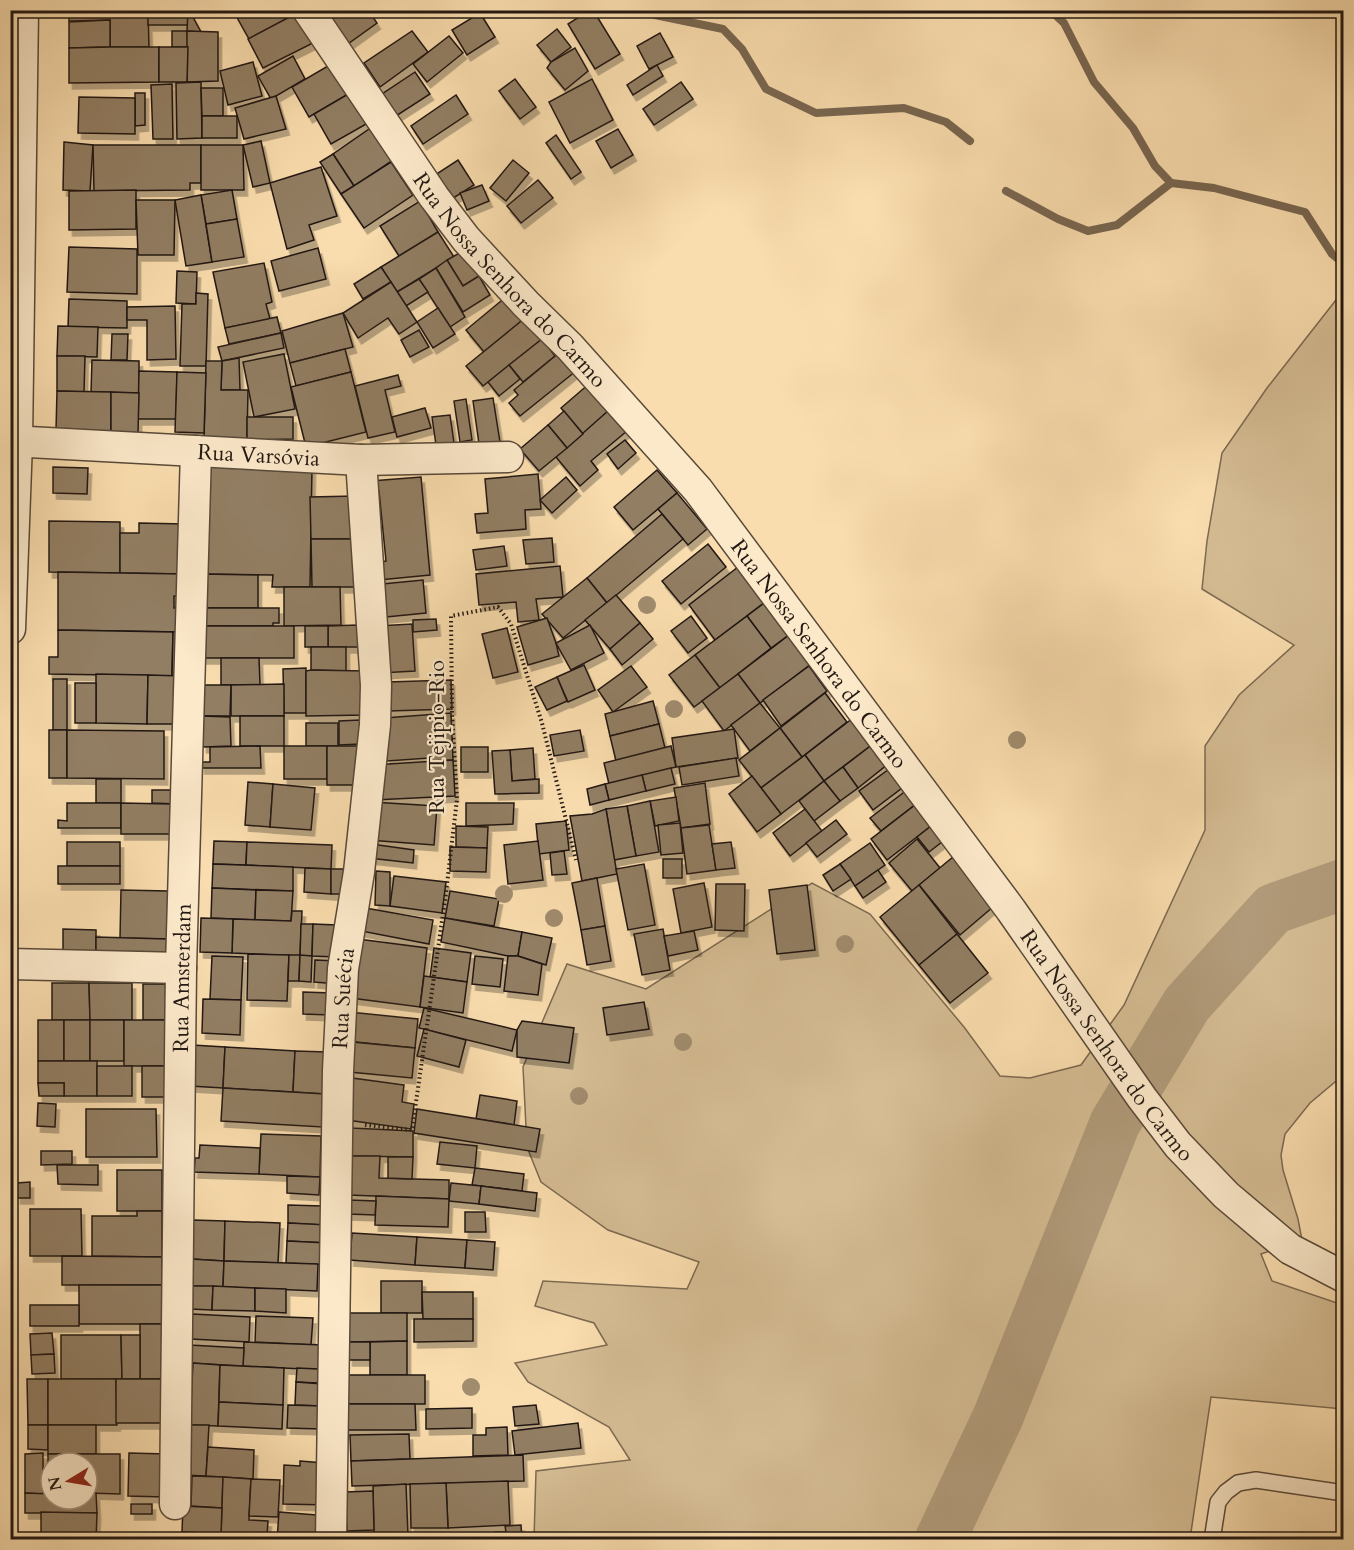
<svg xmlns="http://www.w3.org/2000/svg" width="1354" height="1550" viewBox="0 0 1354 1550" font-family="Cardo,serif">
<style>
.green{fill:#d5bc93;stroke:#7c6a52;stroke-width:1.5}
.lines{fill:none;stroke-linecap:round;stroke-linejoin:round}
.stream{stroke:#786650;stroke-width:8}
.river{stroke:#b19a79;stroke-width:51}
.building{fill:#927e63;stroke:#221812;stroke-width:1.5;filter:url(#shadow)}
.lane-casing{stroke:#584939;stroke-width:18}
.street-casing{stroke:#584939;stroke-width:33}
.path{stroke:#221812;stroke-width:4;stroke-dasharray:1.5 3;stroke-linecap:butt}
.lane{stroke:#fce9ca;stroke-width:15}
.street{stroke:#fce9ca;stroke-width:30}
.tree{fill:#a18c6e}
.labels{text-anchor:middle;stroke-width:4.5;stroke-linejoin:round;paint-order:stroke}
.street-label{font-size:22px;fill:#221812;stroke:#fce9ca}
</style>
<defs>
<filter id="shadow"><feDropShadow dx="3.5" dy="6" stdDeviation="0" flood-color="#0004"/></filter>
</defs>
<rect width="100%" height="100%" fill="#faddae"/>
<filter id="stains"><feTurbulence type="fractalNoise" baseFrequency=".00333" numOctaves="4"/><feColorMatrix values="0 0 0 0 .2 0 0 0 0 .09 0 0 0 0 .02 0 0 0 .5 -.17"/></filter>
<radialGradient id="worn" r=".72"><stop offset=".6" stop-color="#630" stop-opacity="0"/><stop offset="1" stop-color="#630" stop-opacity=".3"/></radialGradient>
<path class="green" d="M1343,291V1080L1335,1082L1310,1103L1285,1134L1281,1155L1283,1170L1298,1219L1302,1240L1261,1254L1272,1281L1343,1305V1409L1211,1397L1190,1539H534L536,1471L630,1460L609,1427L528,1382L515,1363L607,1345L594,1323L535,1306L543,1281L687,1289L699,1262L608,1230L541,1182L527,1147L523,1067L567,964L646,989L812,883L870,914L964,1027L1000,1076L1030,1078L1081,1065L1124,1005L1205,830V746L1239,695L1294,645L1202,589L1207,541L1222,453L1267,388Z"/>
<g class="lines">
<g class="stream">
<path d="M643,10L655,15L723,29L742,49L766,89L816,113L904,108L946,122L970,141"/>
<path d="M1050,10L1064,23L1094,82L1133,128L1155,166L1171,183L1214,188L1305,212L1332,254L1344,264"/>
<path d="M1006,191L1058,219L1088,231L1117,225L1171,183"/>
</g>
<path class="river" d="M940,1540L998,1417L1115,1123L1187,1004L1273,909L1344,884"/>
</g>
<g class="building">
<path d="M69,10H148L149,47H110V20L69,21Z"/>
<rect x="148" y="10" width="40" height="15"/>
<path d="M188,10H189L201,32L187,31Z"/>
<path d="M240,10H298L299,12L249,39L235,14Z"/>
<path d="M343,10H368L377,23L345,46L327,22Z"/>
<path d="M590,10H593L620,54L595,69L568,24Z"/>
<path d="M299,12L317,41L263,68L248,39Z"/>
<path d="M480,13L495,37L467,55L452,30Z"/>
<path d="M110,20V47L69,48V22Z"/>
<path d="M557,29L571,47L551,62L537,45Z"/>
<path d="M172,31H187L188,47H172Z"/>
<path d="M187,31L218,32V81L187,82Z"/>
<path d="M412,31L428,52L380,87L364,63Z"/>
<path d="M660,33L673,57L649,69L637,46Z"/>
<path d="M449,36L463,53L427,82L413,64Z"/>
<path d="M110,47H159V82L69,83V48Z"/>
<path d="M159,47H188L187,82H159Z"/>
<path d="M575,48L588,71L565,90L547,68L551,62Z"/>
<path d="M293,56L305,79L271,99L258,76Z"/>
<path d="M253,62L262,96L228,105L220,71Z"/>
<path d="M333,63L350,93L309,117L292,87Z"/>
<path d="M657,65L663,76L633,95L627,85Z"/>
<path d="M415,72L430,94L396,116L382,94Z"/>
<path d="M515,79L536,107L520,119L499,91Z"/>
<path d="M592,79L613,120L570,143L549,102Z"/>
<path d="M201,82L202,138L177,139L176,83Z"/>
<path d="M681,82L693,99L654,125L643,109Z"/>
<path d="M172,84L173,139H153L151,85Z"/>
<path d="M201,88H223V116H202Z"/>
<path d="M135,93H145V125L135,126Z"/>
<path d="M350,93L368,123L331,144L314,114Z"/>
<path d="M456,95L468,114L423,144L411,126Z"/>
<path d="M276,96L286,129L244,139L235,108Z"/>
<path d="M79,97L135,98V134L78,133Z"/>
<rect x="202" y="116" width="35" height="22"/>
<path d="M372,127L393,160L354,186L333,154Z"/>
<path d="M618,129L633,155L611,168L596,141Z"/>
<path d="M556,135L581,172L571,179L546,143Z"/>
<path d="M261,141L270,183L253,187L243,145Z"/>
<path d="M64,142L93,145L90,191L63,190Z"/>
<path d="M93,145H201V183H190V190L94,191Z"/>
<path d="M201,145H243L244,190H201Z"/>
<path d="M333,154L354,186L341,194L320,162Z"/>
<path d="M458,160L474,185L447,202L432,177Z"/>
<path d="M513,160L529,173L506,201L490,188Z"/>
<path d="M391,162L413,195L364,228L341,194Z"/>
<path d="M321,167L337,216L309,225L314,240L287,249L270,183Z"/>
<path d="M538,180L553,198L521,223L507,206Z"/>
<path d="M482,185L489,201L467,210L460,193Z"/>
<path d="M136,190V229L69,230V191Z"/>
<path d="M232,190L237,219L206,224L201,195Z"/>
<path d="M201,195L212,262L186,266L175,200Z"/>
<path d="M136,200H175L174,255H138Z"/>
<path d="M420,201L438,232L399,256L380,226Z"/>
<path d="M237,219L244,257L212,262L206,224Z"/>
<path d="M438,232L454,257L397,292L381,267Z"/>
<path d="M69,247L137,249V294L67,292Z"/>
<path d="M318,248L326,279L279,291L271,261Z"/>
<path d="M463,251L479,276L463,286L447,260Z"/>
<path d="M447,260L463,286L479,276L490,295L463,312L436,268Z"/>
<path d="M264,263L272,302L266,304L270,319L225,328L213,272Z"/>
<path d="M381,267L391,282L363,299L354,284Z"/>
<path d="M436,268L465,317L450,327L419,279Z"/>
<path d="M177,271L197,272L196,304L176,303Z"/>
<path d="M419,279L428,292L406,306L397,292Z"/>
<path d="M391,282L417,322L399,334L388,318L358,338L343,313Z"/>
<path d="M196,293L208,294L206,366H180L182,304H196Z"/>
<path d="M507,296L525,318L484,352L466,330Z"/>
<path d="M69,299L127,301V328L68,327Z"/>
<path d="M175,306L176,359L147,360V320H127V307Z"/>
<path d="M438,308L455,334L433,348L417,322Z"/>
<path d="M343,313L353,347L290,363L282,331Z"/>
<path d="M277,317L281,333L229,344L225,328Z"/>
<path d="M525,318L542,339L483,386L466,366Z"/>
<path d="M58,326L98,327L97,357L57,356Z"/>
<path d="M419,330L429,347L410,357L401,340Z"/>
<path d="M281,333L284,348L222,361L218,347Z"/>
<path d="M112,334H128L127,360H111Z"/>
<path d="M542,339L555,356L523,382L509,365Z"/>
<path d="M345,349L351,372L296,386L290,363Z"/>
<path d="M560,352L576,371L520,416L509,403L518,395L514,390Z"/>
<path d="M284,354L295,409L254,417L243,362Z"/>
<path d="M57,356H85L84,392L57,391Z"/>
<path d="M239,358L240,390H221L222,361Z"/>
<path d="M92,360L139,361V393L91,392Z"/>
<path d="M206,361H222L221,390H248L247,440L204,439Z"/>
<path d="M509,365L520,379L499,396L488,382Z"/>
<path d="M139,371L177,372L176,419H138Z"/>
<path d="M177,372L206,373L204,433L175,432Z"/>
<path d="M351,372L366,432L306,447L291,387Z"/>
<path d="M398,375L401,386L385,390L395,432L368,438L355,386Z"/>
<path d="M590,383L612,409L583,434L561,408Z"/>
<path d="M57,391L111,392V432L56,430Z"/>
<path d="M111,392L139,393L138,433L111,432Z"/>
<path d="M493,398L500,442L479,444L473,401Z"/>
<path d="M466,399L472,440L460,442L454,401Z"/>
<path d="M425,408L431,428L397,437L392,417Z"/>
<path d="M609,410L627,431L591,461L598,470L580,486L556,457Z"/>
<path d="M564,411L583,434L567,448L548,425Z"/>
<path d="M450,415L454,443L436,445L432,417Z"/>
<path d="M247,417H293V439L247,440Z"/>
<path d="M548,425L567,448L539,471L520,449Z"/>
<path d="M625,440L636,453L618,469L607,454Z"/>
<path d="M204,466L312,468L310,587H272L273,575L202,574Z"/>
<path d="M53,467L88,468L87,494L53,493Z"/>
<path d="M657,470L677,493L633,530L614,507Z"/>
<path d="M538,474L541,509L525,510L526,529L477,533L475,514L488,513L485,479Z"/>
<path d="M421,477L430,575L379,580L377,562L386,561L379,491L372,492L371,481Z"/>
<path d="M566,477L577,490L552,513L540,500Z"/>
<path d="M677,493L707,529L688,545L658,509Z"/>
<path d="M355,496L356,539H311L310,497Z"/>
<path d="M662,514L683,539L607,603L587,578Z"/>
<path d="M49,521L120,522V573L49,572Z"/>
<path d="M139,523L184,524V574L120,573V533H139Z"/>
<path d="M552,538L554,562L526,564L523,540Z"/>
<path d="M311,539H356V587H312Z"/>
<path d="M708,544L726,567L681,604L662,581Z"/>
<path d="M504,546L507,566L476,570L473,550Z"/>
<path d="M560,566L563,597L536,599L539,620L518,622L516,602L479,605L476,574Z"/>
<path d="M738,567L764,603L715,640L689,605Z"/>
<path d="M58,572L184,574V597L174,596V608H183L182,632L58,630Z"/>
<path d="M202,574L258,575V608H201Z"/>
<path d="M587,578L607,603L563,638L542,614Z"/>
<path d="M423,580L426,613L376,618L372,585Z"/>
<path d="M284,587H340L341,625L284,626Z"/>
<path d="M616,595L640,623L610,649L585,620Z"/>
<path d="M764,603L789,635L771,648L747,616Z"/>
<path d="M201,608H279V623H273V626H201Z"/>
<path d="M691,616L707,638L688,653L671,631Z"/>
<path d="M747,616L771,648L720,688L695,655Z"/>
<path d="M547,618L556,643L559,656L528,665L517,627Z"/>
<path d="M436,619L437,630L413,632V620Z"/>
<path d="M640,623L653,639L622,665L610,649Z"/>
<path d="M412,624L415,671L380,673L377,626Z"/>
<path d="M358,625V647H328V626Z"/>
<path d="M590,625L604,653L571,670L556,643Z"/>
<rect x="201" y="626" width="93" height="32"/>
<rect x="305" y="626" width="23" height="21"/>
<path d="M507,628L518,672L493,678L482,634Z"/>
<path d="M58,630L173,632L172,676L49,674V657H58Z"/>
<path d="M173,632H182V676H172Z"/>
<path d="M789,635L811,664L760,703L738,674Z"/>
<path d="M311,647H346V671L311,670Z"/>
<path d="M695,655L720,688L694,707L669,675Z"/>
<path d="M221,658H259L260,685H221Z"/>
<path d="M584,665L595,690L568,702L557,677Z"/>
<path d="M631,666L647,687L613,712L598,690Z"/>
<path d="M809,666L827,691L781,726L763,700Z"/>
<path d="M306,668V713H284L283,669Z"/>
<path d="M311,670L366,671V715L306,716V671Z"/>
<path d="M96,674L148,675L147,724L96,723Z"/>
<path d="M738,674L760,703L724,731L702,701Z"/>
<path d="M148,675L182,676L181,724H147Z"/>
<path d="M557,677L567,701L547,710L535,687Z"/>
<rect x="53" y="679" width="14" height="51"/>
<path d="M451,680L452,709L389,711L388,682Z"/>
<rect x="75" y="683" width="21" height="40"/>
<path d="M284,684V716H231V685Z"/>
<path d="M202,685H231L230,716H202Z"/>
<path d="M825,693L847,722L802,757L780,728Z"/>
<path d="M653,701L659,724L610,736L605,714Z"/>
<path d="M760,703L780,728L750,751L731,725Z"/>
<path d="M451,713L453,760L429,761V758L387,761L384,718Z"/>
<path d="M202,716L230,717L231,746L203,747Z"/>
<rect x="240" y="716" width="44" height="30"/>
<path d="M853,718L873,744L824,781L805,755Z"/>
<path d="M360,720V744L339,745V721Z"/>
<rect x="306" y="723" width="32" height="23"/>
<path d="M659,724L665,748L616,761L610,736Z"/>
<path d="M780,728L802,757L761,788L739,760Z"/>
<path d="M734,729L738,758L676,767L672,738Z"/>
<rect x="49" y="730" width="18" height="48"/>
<path d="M67,730L164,731V779L67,778Z"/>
<path d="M580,730L584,751L554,756L550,735Z"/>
<path d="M873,744L888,764L858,788L843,767Z"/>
<path d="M260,746L261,768H201V762H210V747Z"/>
<rect x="284" y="746" width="43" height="33"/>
<rect x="327" y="746" width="37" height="39"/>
<path d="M671,746L676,767L609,784L604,763Z"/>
<rect x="461" y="747" width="27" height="25"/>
<path d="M533,748L535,779L512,781L510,750Z"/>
<path d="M510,750L512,781L539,779V793L495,794L492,751Z"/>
<path d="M805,755L824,781L781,814L761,788Z"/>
<path d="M736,758L739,776L682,785L679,767Z"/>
<path d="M453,760L455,796L374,800L372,765Z"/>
<path d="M843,767L858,788L840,801L824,781Z"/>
<path d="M892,767L906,785L873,810L859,791Z"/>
<path d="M671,768L675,784L646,791L642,775Z"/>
<path d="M642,775L646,791L609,800L605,784Z"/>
<path d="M752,776L781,814L757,832L729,794Z"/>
<rect x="96" y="779" width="25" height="24"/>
<path d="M824,781L840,801L814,821L799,801Z"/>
<path d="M248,782L273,784L270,827L245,825Z"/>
<path d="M705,783L710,824L681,828L674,788Z"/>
<path d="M273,784L315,788L311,830L270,827Z"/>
<path d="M605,784L609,800L590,805L587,789Z"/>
<path d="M911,787L921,800L881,831L870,818Z"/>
<path d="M152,790H176L177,804L152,803Z"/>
<path d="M676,797L679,821L655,826L650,801Z"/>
<path d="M650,801L659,852L636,856L627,806Z"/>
<path d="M371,802L437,806L434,845L368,840Z"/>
<path d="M67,803H121V828H58V820L67,821Z"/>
<path d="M121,803L171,804V834H121Z"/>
<path d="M466,803H514L513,824L466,826Z"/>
<path d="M915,805L931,826L887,860L871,839Z"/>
<path d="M627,806L636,856L614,860L606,809Z"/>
<path d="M606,809L617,874L582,881L570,816L592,814Z"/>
<path d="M805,809L822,831L790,856L773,833Z"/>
<path d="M836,820L847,834L817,857L806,843Z"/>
<path d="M566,821L569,850L539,854L536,824Z"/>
<path d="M680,823L683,853L661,855L658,825Z"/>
<path d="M709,825L716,870L687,874L681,828Z"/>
<path d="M456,826L488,827L487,848L456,847Z"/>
<path d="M931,826L947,838L929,852L917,837Z"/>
<path d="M917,839L940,868L912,891L889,863Z"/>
<path d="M214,841L247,842L246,865L213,864Z"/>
<path d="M538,841L543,880L508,884L504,845Z"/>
<rect x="67" y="842" width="53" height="24"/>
<path d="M247,842L332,845L331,869L246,865Z"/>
<path d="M731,842L735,868L716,870L712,844Z"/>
<path d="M870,843L885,865L855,886L840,864Z"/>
<path d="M371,844L414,850L413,863L369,858Z"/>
<path d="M450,847L487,848L486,872L450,871Z"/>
<path d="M564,851L567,874L552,875L550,853Z"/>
<path d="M959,852L1000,901L960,935L919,885Z"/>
<rect x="663" y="859" width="19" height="19"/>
<path d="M213,864L293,867V891L212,888Z"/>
<path d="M644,864L655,925L628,930L616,869Z"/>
<path d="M840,864L851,879L833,891L823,875Z"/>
<rect x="58" y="866" width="62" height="18"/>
<path d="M305,868L331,869V894L304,892Z"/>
<path d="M331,869H353L352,894H331Z"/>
<path d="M878,870L886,882L863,898L855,886Z"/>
<path d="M376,871L390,872V906L375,905Z"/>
<path d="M394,876L446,882L442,913L390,906Z"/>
<path d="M597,878L605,926L581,930L572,883Z"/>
<path d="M704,883L712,927L681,933L673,889Z"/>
<path d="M716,884H745L744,931L715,930Z"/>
<path d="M807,885L815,950L777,954L769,890Z"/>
<path d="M919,885L957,934L919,965L880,917Z"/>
<path d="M212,888L256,890L255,920L211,918Z"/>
<path d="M121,890L168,891L167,939L120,938Z"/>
<path d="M256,890L293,891L291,921L255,920Z"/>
<path d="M450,891L499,899L494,926L445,918Z"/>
<path d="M360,907L433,920L429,944L356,930Z"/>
<path d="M292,911H302L300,956L232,953L233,919L291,921Z"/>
<path d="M201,918L233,919L232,953L200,952Z"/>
<path d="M445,918L522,932L518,956H508L441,942Z"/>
<path d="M301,924H313L312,956H300Z"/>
<path d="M313,924L337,925L336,957L312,956Z"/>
<path d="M605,926L611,961L587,965L581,930Z"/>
<path d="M63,929L96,930V951L63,950Z"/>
<path d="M663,929L670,970L642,975L634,934Z"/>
<path d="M694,931L698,950L668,956L664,936Z"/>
<path d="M522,932L552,938L546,965L518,956Z"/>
<path d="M957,934L988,973L950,1003L919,965Z"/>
<path d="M96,937L167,939L166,953L96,951Z"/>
<path d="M358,939L427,948L420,1007L351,998Z"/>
<path d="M434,948L471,953L467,982L430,977Z"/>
<path d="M248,954L289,955L287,1001L247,1000Z"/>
<path d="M289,955H300L299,981H288Z"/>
<path d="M300,955L312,956L311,982L299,981Z"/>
<path d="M212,956L243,957L241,1000L210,999Z"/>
<path d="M475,956L503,959L500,987L472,984Z"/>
<path d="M508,956H518L542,964L538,995L504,991Z"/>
<path d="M315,960L338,961V984L314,982Z"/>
<path d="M424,976L467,982L463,1013L420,1007Z"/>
<path d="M52,983H89L90,1020H52Z"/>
<path d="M89,983H132V1020H90Z"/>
<rect x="143" y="984" width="25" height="36"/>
<path d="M303,992L331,993L330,1015L303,1014Z"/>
<path d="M203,999L241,1000L240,1035L202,1033Z"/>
<path d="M644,1002L649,1029L607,1035L603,1008Z"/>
<path d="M424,1008L517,1030L512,1051L419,1028Z"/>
<path d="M349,1012L418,1019L415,1048L346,1041Z"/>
<rect x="38" y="1020" width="26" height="41"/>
<rect x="64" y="1020" width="26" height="41"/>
<rect x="90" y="1020" width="34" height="41"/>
<rect x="124" y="1020" width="44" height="46"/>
<path d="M522,1021L574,1028L569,1063L517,1057V1030Z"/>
<path d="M424,1029L466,1040L459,1067L417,1056Z"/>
<path d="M352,1042L415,1048L412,1078L349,1072Z"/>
<path d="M192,1045L225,1047L223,1088L190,1086Z"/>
<path d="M225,1047L295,1051L293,1092L223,1088Z"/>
<path d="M295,1051L327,1052L325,1094L293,1092Z"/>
<path d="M38,1061H97V1096H64V1083H38Z"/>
<rect x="97" y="1066" width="35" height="30"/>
<path d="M142,1066H168L167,1097H142Z"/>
<path d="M352,1078L404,1085L402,1102L414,1104L411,1129L347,1120Z"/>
<path d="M38,1083H64V1096H39Z"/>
<path d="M223,1088L325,1094L323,1127L221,1121Z"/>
<path d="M480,1095L517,1101L514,1125L476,1119Z"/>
<path d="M38,1103L56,1104L55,1127L37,1126Z"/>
<path d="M86,1109H156L157,1157H86Z"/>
<path d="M417,1109L540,1129L536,1152L414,1133Z"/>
<path d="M351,1128L413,1131V1157L350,1156Z"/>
<path d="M261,1134L321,1136L320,1177L259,1174Z"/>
<path d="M440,1142L477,1146L475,1168L437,1164Z"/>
<path d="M200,1145L260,1148L259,1174L194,1172L195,1158H199Z"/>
<path d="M41,1151H72V1164L41,1165Z"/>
<path d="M350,1156H380L379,1178L449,1180V1199L349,1195Z"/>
<path d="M388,1157H413L412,1179L388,1178Z"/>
<path d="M57,1165H98V1185L58,1184Z"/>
<path d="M475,1168L524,1174L522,1191L472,1185Z"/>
<rect x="117" y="1170" width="45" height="41"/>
<path d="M287,1176L320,1177L319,1195L287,1193Z"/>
<path d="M30,1182V1198H17V1183Z"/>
<path d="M451,1183L481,1186L479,1204L449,1201Z"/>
<path d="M481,1186L537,1193L535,1211L479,1204Z"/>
<path d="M376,1196L449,1199L448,1227L375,1225Z"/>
<path d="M349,1200L376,1201L375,1215L348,1214Z"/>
<path d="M288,1205L322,1206L321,1225L288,1223Z"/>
<path d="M30,1209H81L82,1256H30Z"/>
<path d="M137,1211H162V1257L92,1256V1216H137Z"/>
<path d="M465,1212H485L486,1232H465Z"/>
<path d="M193,1220L225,1221L224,1261L191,1259Z"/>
<path d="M225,1221L280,1223L278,1263L224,1261Z"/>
<path d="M288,1223L329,1225L328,1243L287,1241Z"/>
<path d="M352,1233L417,1237L415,1265L350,1260Z"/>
<path d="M417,1237L467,1240L465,1268L415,1265Z"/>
<path d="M467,1240L495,1242L493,1270L465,1268Z"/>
<path d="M287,1241L328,1243L327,1265L286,1263Z"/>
<path d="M62,1256L162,1257V1285H62Z"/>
<path d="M191,1259L224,1261L223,1287L190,1286Z"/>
<path d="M224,1261L318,1264L317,1291L223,1287Z"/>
<rect x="381" y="1281" width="41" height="32"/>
<rect x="79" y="1285" width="87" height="39"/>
<path d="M190,1286H213L212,1310L190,1309Z"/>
<path d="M213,1286L255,1288V1311L212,1310Z"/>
<path d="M255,1288L286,1289V1313L255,1311Z"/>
<path d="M422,1292H473V1319H423Z"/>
<rect x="30" y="1305" width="49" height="21"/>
<path d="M342,1313H407V1341L349,1342Z"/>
<path d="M192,1314L250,1317L249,1342L191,1339Z"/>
<path d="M256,1316L313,1318L311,1345L255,1342Z"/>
<path d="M414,1319H473V1341L414,1342Z"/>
<rect x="140" y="1324" width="26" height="55"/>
<path d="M52,1333L54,1354L31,1355L30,1334Z"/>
<path d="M61,1335H121L122,1379H61Z"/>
<path d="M121,1335H140V1379H122Z"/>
<path d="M407,1341V1375H370V1342Z"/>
<path d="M244,1342L324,1345L323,1370L243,1366Z"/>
<rect x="349" y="1342" width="21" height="18"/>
<path d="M189,1345L244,1348L243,1366L188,1363Z"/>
<path d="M54,1354L55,1373L32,1374L31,1355Z"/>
<path d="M193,1363L220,1365L218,1426L190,1425Z"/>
<path d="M220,1365L284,1368L283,1405L219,1402Z"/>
<path d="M297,1368L318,1369V1383L296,1382Z"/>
<rect x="344" y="1375" width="81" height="29"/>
<path d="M27,1379H48V1425H28Z"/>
<path d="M48,1379H116L117,1425H48Z"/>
<rect x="116" y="1379" width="50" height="44"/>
<path d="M296,1382L323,1384L322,1406L295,1405Z"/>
<path d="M219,1402L283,1405L282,1429L218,1426Z"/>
<path d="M344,1404H415L416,1430H344Z"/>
<path d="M288,1405L322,1406L321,1429L287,1428Z"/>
<path d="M536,1405L539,1424L515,1426L513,1407Z"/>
<path d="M472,1408V1428L426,1429V1409Z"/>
<path d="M578,1423L581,1448L515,1455L512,1431Z"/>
<path d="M28,1425H48V1450L28,1449Z"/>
<rect x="48" y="1425" width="48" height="29"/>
<path d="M186,1425H209L206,1476L184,1475Z"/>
<path d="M507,1427L508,1455L473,1456V1435H486V1428Z"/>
<path d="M409,1434L410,1459L351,1461L350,1435Z"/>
<path d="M208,1447L254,1450L253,1479L206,1476Z"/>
<path d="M43,1453V1494L25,1493V1454Z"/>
<path d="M129,1453L167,1454L165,1497L128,1496Z"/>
<path d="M48,1454H120V1494L87,1493V1463H51V1494H48Z"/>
<path d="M523,1455L524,1481L352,1486L351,1461Z"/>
<path d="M300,1461L324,1463L328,1505L283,1504L284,1465L300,1466Z"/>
<path d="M192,1476L223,1477L222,1508L191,1506Z"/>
<path d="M223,1477L251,1479L249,1520L268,1521L267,1536L221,1534Z"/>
<path d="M251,1479L280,1480L278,1517L249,1516Z"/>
<path d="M508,1481L510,1525L448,1528L446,1483Z"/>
<path d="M446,1483L448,1528H411L410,1484Z"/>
<path d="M406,1484L408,1536L374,1537L373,1486Z"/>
<path d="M373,1491L374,1530L347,1531L345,1492Z"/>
<path d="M25,1493L51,1494V1499H87V1493H96L97,1513H25Z"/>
<rect x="131" y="1504" width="21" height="10"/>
<path d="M183,1506L222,1508L221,1534L182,1532Z"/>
<path d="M41,1512L97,1513L96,1540H41Z"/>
<path d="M279,1512L329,1516L328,1540H277Z"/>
<path d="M521,1525L522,1540H495V1532H506L505,1526Z"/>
<path d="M182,1532L267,1536V1540H181Z"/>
</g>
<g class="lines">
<defs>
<path id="lane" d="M1212,1540L1218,1502L1226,1492L1238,1483L1256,1480L1344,1493"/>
<g id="street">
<path id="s1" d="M308,10L434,197L466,239L526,304L570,347L698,490L1011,910L1142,1098L1178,1145L1226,1195L1290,1249L1344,1277"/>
<path id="s2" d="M10,441L361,460L508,457"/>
<path d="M10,629L17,442L23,10"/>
<path d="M10,964L181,968"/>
<path id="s3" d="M175,1504L181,968L196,451"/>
<path id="s4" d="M331,1540L338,1071L343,969L359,872L375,725L376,685L361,460"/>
</g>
</defs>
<use href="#lane" class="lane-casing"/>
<use href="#street" class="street-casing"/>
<path class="path" d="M365,1125L412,1130L446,893L457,799L452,713L451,616L498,607L511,624L542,723L576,860"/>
<use href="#lane" class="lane"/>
<use href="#street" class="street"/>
</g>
<g class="tree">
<circle cx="647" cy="605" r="9"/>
<circle cx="674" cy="709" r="9"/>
<circle cx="1017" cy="740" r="9"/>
<circle cx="504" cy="894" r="9"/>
<circle cx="554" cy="918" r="9"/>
<circle cx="845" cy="944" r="9"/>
<circle cx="683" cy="1042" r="9"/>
<circle cx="579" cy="1096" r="9"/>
<circle cx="471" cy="1387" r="9"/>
</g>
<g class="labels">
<g class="street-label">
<text dy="8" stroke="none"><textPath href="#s1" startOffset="338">Rua Nossa Senhora do Carmo</textPath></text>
<text dy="8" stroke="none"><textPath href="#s2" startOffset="249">Rua Varsóvia</textPath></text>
<text dy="8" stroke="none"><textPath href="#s1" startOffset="824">Rua Nossa Senhora do Carmo</textPath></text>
<text transform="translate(436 737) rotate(-90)" y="8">Rua Tejipio-Rio</text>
<text dy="8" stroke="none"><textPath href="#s3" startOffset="526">Rua Amsterdam</textPath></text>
<text dy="8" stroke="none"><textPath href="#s4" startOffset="542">Rua Suécia</textPath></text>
<text dy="8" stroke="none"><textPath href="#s1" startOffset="1310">Rua Nossa Senhora do Carmo</textPath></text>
</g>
</g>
<rect width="1354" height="1550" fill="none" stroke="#faddae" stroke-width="36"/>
<rect x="12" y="12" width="1330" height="1526" fill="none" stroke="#221812" stroke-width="3"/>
<rect x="18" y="18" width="1318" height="1514" fill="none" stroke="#221812" stroke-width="1.5"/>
<g transform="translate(69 1481) rotate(259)"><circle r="28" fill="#fce9ca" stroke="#a59580" stroke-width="1.5"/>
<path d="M0-4.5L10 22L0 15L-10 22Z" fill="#8f2418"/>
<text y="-9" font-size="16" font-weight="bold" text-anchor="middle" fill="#221812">N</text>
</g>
<rect width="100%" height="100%" filter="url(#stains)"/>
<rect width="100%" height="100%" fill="url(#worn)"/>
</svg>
